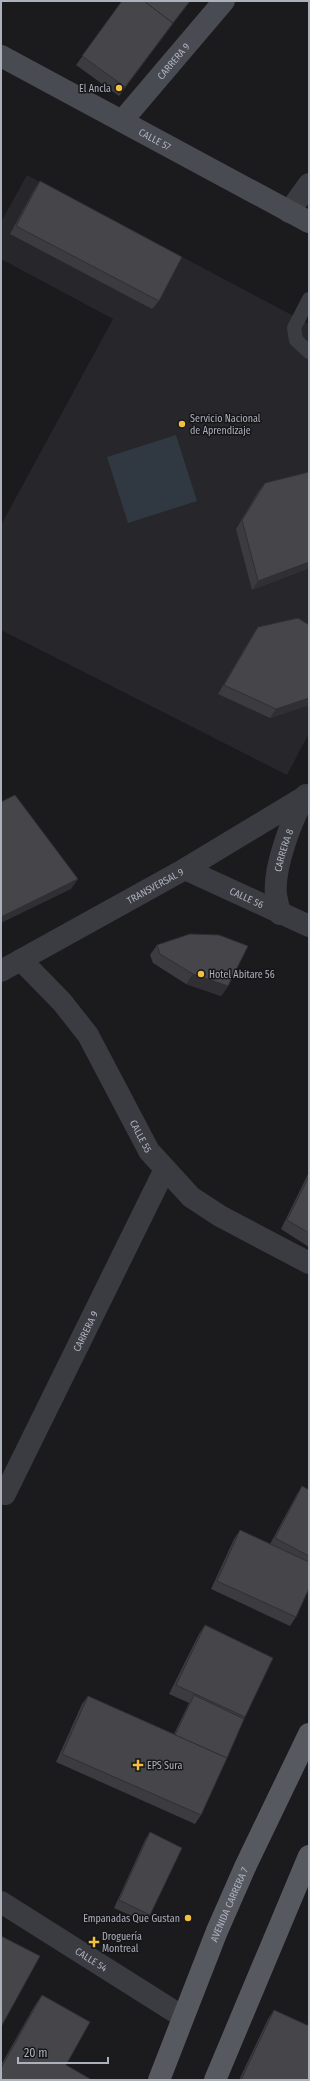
<svg xmlns="http://www.w3.org/2000/svg" width="310" height="2081" viewBox="0 0 310 2081" font-family="'Fira Sans Condensed',sans-serif">
<style>
.built{fill:#27262a}
.water{fill:#303941}
.lines{fill:none;stroke-linecap:round;stroke-linejoin:round}
.lane{stroke:#3b3c42;stroke-width:14}
.street{stroke:#3b3c42;stroke-width:22}
.secondary{stroke:#494b52;stroke-width:22}
.primary{stroke:#575961;stroke-width:22}
.wall{fill:#3b3b40}
.shaded-wall{fill:#303034}
.building{fill:#45454a;stroke:#303034}
.poi-dot{fill:#f1c03e;stroke:#161518;stroke-width:1.5}
.labels{text-anchor:middle;stroke-width:3;stroke-linejoin:round;paint-order:stroke}
.street-label{font-size:10px;fill:#adb1bc;stroke:#161518}
.poi-label{font-size:10px;fill:#adb1bc;stroke:#161518;text-anchor:start}
</style>
<rect width="100%" height="100%" fill="#1b1a1d"/>
<path class="built" d="M27,175L309,324V733L287,775L1,630V525L113,319L1,259V222Z"/>
<path class="water" d="M176,435L197,501L128,523L107,457Z"/>
<g class="lines">
<path class="lane" d="M309,299L294,328L296,340L309,352"/>
<g class="street">
<path d="M289,212L309,184"/>
<path id="s1" d="M185,869L309,926"/>
<path id="s2" d="M280,914C279,908 277,901 276,895C273,868 292,818 306,795"/>
<path id="s3" d="M21,960L62,1002L88,1035L149,1151L191,1197L220,1216L309,1263"/>
<path id="s4" d="M1,971L185,869L306,796"/>
<path id="s5" d="M1,1492L5,1494L165,1169"/>
<path id="s6" d="M1,1902L183,2017"/>
</g>
<g class="secondary">
<path id="s7" d="M1,56L309,222"/>
<path id="s8" d="M122,121L224,1"/>
</g>
<g class="primary">
<path id="s9" d="M159,2080L217,1931L246,1865L309,1734"/>
<path d="M215,2080L309,1856"/>
</g>
</g>
<g class="wall">
<path d="M122,1H190L119,96L76,65Z"/>
<path d="M40,181L159,301L152,309L10,234L34,190Z"/>
<path d="M309,472V568L252,590L236,529L258,492L265,483Z"/>
<path d="M309,625V705L270,718L218,694L252,636L258,627Z"/>
<path d="M157,945L228,986L221,996L186,984L153,963L150,955Z"/>
<path d="M309,1172V1247L281,1229Z"/>
<path d="M302,1486L309,1490V1588L296,1617L290,1626L211,1589L234,1539L240,1530L270,1544L297,1494Z"/>
<path d="M205,1625L245,1717L201,1815L195,1824L56,1762L82,1704L88,1696L174,1734L189,1703L169,1694L199,1634Z"/>
<path d="M150,1832V1915L145,1922L114,1908L145,1840Z"/>
<path d="M42,1995L1,2080V2065L35,2005Z"/>
<path d="M274,2010L309,2080H239L268,2019Z"/>
</g>
<g class="shaded-wall">
<path d="M309,562V568L252,590L258,581Z"/>
<path d="M309,698V705L270,718L276,709Z"/>
<path d="M78,879L71,889L1,923V917Z"/>
<path d="M193,974L228,986L221,996L186,984Z"/>
</g>
<g class="building">
<path d="M122,1H144L173,23L125,87L82,56Z"/>
<path d="M144,1H190L172,24L173,23Z"/>
<path d="M40,181L182,257L159,301L16,226Z"/>
<path d="M309,472V562L258,581L242,520L265,483Z"/>
<path d="M298,618L309,625V698L276,709L224,685L258,627Z"/>
<path d="M15,795L78,879L1,917V802Z"/>
<path d="M190,934L219,935L248,946L228,986L193,974L160,954L157,945Z"/>
<path d="M309,1176V1233L287,1220Z"/>
<path d="M302,1486L309,1490V1556L275,1538Z"/>
<path d="M240,1530L309,1562V1588L296,1617L217,1581Z"/>
<path d="M205,1625L273,1658L245,1717L176,1685Z"/>
<path d="M194,1695L244,1719L227,1758L175,1735Z"/>
<path d="M88,1696L227,1758L201,1815L62,1754Z"/>
<path d="M150,1832L182,1848L150,1915L119,1900Z"/>
<path d="M1,1936L40,1956L1,2027Z"/>
<path d="M42,1995L90,2022L66,2065L92,2080H1V2068Z"/>
<path d="M274,2010L309,2026V2080H241Z"/>
</g>
<g class="poi-dot">
<circle cx="119" cy="88" r="4"/>
<circle cx="182" cy="424" r="4"/>
<circle cx="201" cy="974" r="4"/>
<path d="M136 1759h4v4h4v4h-4v4h-4v-4h-4v-4h4z"/>
<circle cx="188" cy="1918" r="4"/>
<path d="M92 1936h4v4h4v4h-4v4h-4v-4h-4v-4h4z"/>
</g>
<g class="labels">
<g class="street-label">
<text dy="4" stroke="none"><textPath href="#s8" startOffset="79">CARRERA 9</textPath></text>
<text dy="4" stroke="none"><textPath href="#s7" startOffset="175">CALLE 57</textPath></text>
<text dy="4" stroke="none"><textPath href="#s2" startOffset="65">CARRERA 8</textPath></text>
<text dy="4" stroke="none"><textPath href="#s4" startOffset="176">TRANSVERSAL 9</textPath></text>
<text dy="4" stroke="none"><textPath href="#s1" startOffset="68">CALLE 56</textPath></text>
<text dy="4" stroke="none"><textPath href="#s3" startOffset="215">CALLE 55</textPath></text>
<text dy="4" stroke="none"><textPath href="#s5" startOffset="186">CARRERA 9</textPath></text>
<text dy="4" stroke="none"><textPath href="#s9" startOffset="189">AVENIDA CARRERA 7</textPath></text>
<text dy="4" stroke="none"><textPath href="#s6" startOffset="107">CALLE 54</textPath></text>
</g>
<g class="poi-label">
<text x="111" y="92" text-anchor="end">El Ancla</text>
<text x="190" y="422">Servicio Nacional<tspan x="190" dy="12">de Aprendizaje</tspan></text>
<text x="209" y="978">Hotel Abitare 56</text>
<text x="147" y="1769">EPS Sura</text>
<text x="180" y="1922" text-anchor="end">Empanadas Que Gustan</text>
<text x="102" y="1940">Droguería<tspan x="102" dy="12">Montreal</tspan></text>
</g>
</g>
<rect width="310" height="2081" fill="none" stroke="#adb1bc" stroke-width="4"/>
<path d="M18 2057v6h90v-6" fill="none" stroke="#adb1bc" stroke-width="2"/>
<text x="24" y="2057" font-size="12" fill="#adb1bc" stroke="#161518" stroke-width="3" paint-order="stroke">20 m</text>
</svg>
